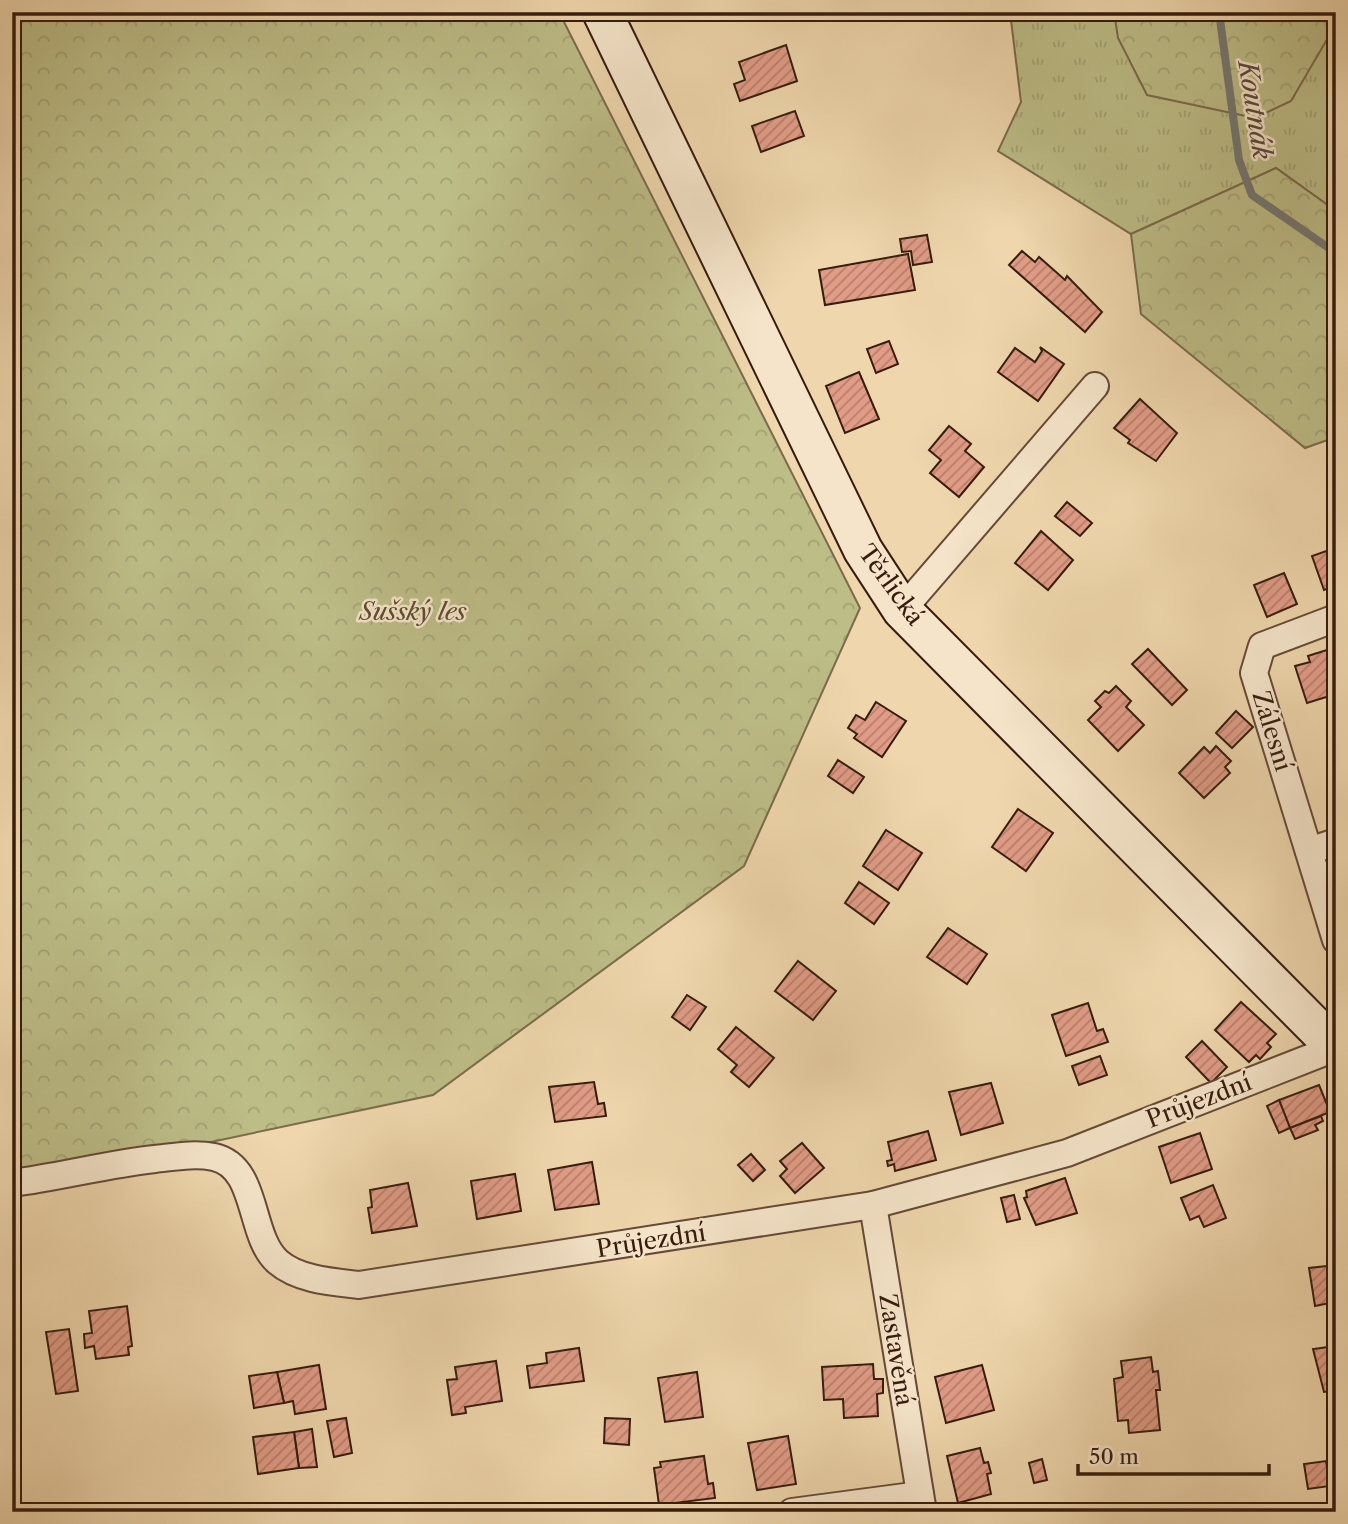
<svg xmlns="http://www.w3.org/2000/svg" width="1348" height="1524" viewBox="0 0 1348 1524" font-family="'Libre Caslon Text',serif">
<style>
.grass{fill:url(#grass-tufts);stroke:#7a6c4a;stroke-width:2}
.forest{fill:url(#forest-crowns);stroke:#7a6c4a;stroke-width:2}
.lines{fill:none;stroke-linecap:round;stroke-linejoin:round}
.stream{stroke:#757872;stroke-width:8}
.building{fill:url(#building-hatch);stroke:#361c0e;stroke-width:2}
.minor-casing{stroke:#644a36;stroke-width:30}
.secondary-casing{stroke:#361c0e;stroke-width:42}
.minor{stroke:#f5e4c9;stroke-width:26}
.secondary{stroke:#f5e4c9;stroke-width:38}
.labels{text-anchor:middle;stroke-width:5;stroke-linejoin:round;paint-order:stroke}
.street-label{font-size:24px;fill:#361c0e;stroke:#f5e4c9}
.park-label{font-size:24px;font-style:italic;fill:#5e4c32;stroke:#f5e4c9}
.water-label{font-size:26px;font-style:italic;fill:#564a40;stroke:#f5e4c9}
</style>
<defs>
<pattern id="grass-tufts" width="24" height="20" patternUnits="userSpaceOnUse" patternTransform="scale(1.75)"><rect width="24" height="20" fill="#bdbd87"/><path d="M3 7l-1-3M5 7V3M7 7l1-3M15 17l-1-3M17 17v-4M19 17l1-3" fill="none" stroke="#a3a273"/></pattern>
<pattern id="forest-crowns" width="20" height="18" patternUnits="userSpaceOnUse" patternTransform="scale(1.75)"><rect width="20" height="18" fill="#bdbd87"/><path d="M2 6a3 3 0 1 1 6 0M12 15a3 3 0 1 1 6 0" fill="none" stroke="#a3a273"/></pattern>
<pattern id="building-hatch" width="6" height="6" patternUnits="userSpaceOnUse" patternTransform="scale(1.75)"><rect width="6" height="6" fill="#e19c86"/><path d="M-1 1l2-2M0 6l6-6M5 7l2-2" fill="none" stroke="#b77e6c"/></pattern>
</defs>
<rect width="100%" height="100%" fill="#efd6ac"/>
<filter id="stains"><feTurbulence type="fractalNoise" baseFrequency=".00286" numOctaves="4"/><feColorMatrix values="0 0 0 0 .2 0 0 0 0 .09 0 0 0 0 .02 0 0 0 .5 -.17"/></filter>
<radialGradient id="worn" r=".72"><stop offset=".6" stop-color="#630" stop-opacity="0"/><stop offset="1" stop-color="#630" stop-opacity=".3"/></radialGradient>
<path class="grass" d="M1010,12H1336V211L1276,168L1131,234L998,151L1021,102Z"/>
<g class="forest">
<path d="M12,12H559L860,608L744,866L433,1095L12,1184Z"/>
<path d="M1114,12H1336V24L1291,101L1255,118L1147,95L1118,38Z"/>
<path d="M1276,168L1336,211V437L1305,448L1141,314L1131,234Z"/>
</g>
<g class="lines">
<path class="stream" d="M1219,12L1239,160L1252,195L1336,253"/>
</g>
<g class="building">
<path d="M786,45L797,81L740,101L734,84L745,80L739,62Z"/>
<path d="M795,111L804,136L761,152L752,126Z"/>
<path d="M927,235L932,262L913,265L911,251L902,252L900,239Z"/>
<path d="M1022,251L1035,262L1039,257L1065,280L1067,276L1102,312L1085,332L1009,265Z"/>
<path d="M908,254L915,290L825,305L819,270Z"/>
<path d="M889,341L898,364L876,373L867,349Z"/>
<path d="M1040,347L1064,364L1038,401L998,372L1015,348L1035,362L1042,351Z"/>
<path d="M859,372L879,419L845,433L826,386Z"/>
<path d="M1140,399L1177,433L1156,461L1128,443L1130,440L1114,428Z"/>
<path d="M949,426L971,444L965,451L984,467L959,497L930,473L941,460L929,450Z"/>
<path d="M1067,502L1092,523L1080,536L1055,516Z"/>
<path d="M1041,531L1073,560L1048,590L1015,563Z"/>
<path d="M1332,549L1336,559V585L1324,590L1312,556Z"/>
<path d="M1284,573L1297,604L1267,617L1254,585Z"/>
<path d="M1333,648L1336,694L1307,703L1295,666L1310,662L1308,656Z"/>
<path d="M1148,649L1187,690L1172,705L1132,664Z"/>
<path d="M1116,686L1131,701L1126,707L1144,725L1118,751L1088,720L1101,707L1095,701L1105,691L1109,693Z"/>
<path d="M876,702L906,721L882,757L854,738L857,734L848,728L856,715L865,720Z"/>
<path d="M1236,711L1253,727L1232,748L1216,733Z"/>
<path d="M1216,746L1231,761L1225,767L1230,773L1204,798L1179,773L1204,747L1210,753Z"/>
<path d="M838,760L864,777L853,793L828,776Z"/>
<path d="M1018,809L1053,833L1026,871L992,847Z"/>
<path d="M886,830L922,853L898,890L863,866Z"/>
<path d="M859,882L889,903L874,924L845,903Z"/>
<path d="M948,928L987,954L967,984L927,957Z"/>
<path d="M798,961L836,991L813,1020L775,991Z"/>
<path d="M687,995L706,1007L690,1030L672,1017Z"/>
<path d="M1241,1002L1276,1034L1267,1043L1271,1047L1260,1059L1256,1055L1249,1062L1215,1030Z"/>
<path d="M1088,1003L1097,1031L1103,1029L1108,1042L1066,1056L1052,1015Z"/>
<path d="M736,1027L774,1058L749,1087L731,1072L737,1065L718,1049Z"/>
<path d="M1202,1041L1227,1067L1211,1083L1186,1057Z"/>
<path d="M1100,1056L1107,1075L1079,1085L1072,1066Z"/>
<path d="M594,1082L598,1104L604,1103L606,1116L555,1122L549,1087Z"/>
<path d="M991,1083L1003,1123L961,1135L949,1092Z"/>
<path d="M1319,1085L1330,1112L1290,1128L1279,1100Z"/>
<path d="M1279,1100L1290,1128L1279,1133L1267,1106Z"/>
<path d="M1321,1116L1323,1121L1315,1125L1318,1130L1295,1139L1290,1128Z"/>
<path d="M928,1131L936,1160L895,1171L894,1164L888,1166L887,1161L892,1160L888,1142Z"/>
<path d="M1200,1133L1212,1169L1171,1183L1159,1147Z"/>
<path d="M802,1143L824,1168L795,1193L780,1176L787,1169L780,1161Z"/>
<path d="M751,1154L765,1170L753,1181L738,1165Z"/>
<path d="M592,1162L599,1204L555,1210L548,1170Z"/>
<path d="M515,1174L521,1211L477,1219L471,1181Z"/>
<path d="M1065,1178L1077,1213L1036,1225L1024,1198L1027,1197L1026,1191Z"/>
<path d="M408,1183L417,1226L372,1233L368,1208L372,1207L370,1190Z"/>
<path d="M1213,1185L1226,1218L1204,1227L1199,1216L1190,1220L1181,1198Z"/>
<path d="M1014,1195L1020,1219L1007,1222L1001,1198Z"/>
<path d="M1336,1265V1298L1330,1299V1303L1315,1306L1309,1268Z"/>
<path d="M127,1306L132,1346L128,1347L129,1355L96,1359L94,1346L85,1348L84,1334L92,1333L89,1311Z"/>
<path d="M69,1329L78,1391L56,1394L46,1332Z"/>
<path d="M1336,1346V1400H1333L1331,1391L1324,1392L1313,1349Z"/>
<path d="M579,1348L584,1381L530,1388L527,1366L547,1363L546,1353Z"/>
<path d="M1151,1357L1153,1372L1158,1371L1160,1390H1156L1160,1430L1129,1433L1128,1420L1118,1421L1114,1379L1123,1377L1121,1361Z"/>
<path d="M496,1361L502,1401L465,1407L466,1413L452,1415L447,1380L457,1379L455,1367Z"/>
<path d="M873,1364L874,1379H883V1393L877,1394L878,1416L844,1418L843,1399L824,1400L822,1367Z"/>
<path d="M319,1365L326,1409L295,1414L293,1401L284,1403L277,1372Z"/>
<path d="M982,1365L994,1410L946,1423L935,1377Z"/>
<path d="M277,1372L284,1403L254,1408L249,1376Z"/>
<path d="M697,1372L703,1417L665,1422L658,1378Z"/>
<path d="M346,1418L352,1453L334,1457L327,1421Z"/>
<path d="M605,1418L630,1419L629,1445L604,1443Z"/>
<path d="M312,1429L317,1467L299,1468L294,1432Z"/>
<path d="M294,1432L299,1468L258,1474L253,1437Z"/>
<path d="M788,1436L796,1484L757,1490L748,1443Z"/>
<path d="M980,1448L984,1463L988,1462L991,1473L987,1474L991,1494L958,1503L947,1456Z"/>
<path d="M704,1456L708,1484L713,1483L715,1498L659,1505L654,1468L661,1467L660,1462Z"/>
<path d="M1042,1459L1047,1480L1034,1483L1029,1463Z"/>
<path d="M1326,1461L1330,1486L1308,1489L1304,1464Z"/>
<path d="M407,1503L408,1512H361L360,1509Z"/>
</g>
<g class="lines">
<defs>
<g id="minor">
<path d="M902,610L1095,386"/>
<path d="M1336,618L1262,646L1254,673L1336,940"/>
<path d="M1309,851L1336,842"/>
<path d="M12,1183C60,1177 107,1164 155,1159C174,1157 194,1153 214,1157C259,1167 248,1236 278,1262C299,1280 333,1282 359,1285L873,1205L1067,1153L1335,1048"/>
<path d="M873,1205L923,1512"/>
<path d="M792,1512L920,1495"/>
</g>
<path id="secondary" d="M602,12L863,550L902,610L1336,1048"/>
</defs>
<use href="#minor" class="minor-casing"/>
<use href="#secondary" class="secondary-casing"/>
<use href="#minor" class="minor"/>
<use href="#secondary" class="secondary"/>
</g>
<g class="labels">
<g class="street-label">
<text transform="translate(891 585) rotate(54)" y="8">Těrlická</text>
<text transform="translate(1272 731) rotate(73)" y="8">Zálesní</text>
<text transform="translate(1199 1101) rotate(-21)" y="8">Průjezdní</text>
<text transform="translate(651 1241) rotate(-9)" y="8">Průjezdní</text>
<text transform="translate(896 1350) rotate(81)" y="8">Zastavěná</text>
</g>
<g class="park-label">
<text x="413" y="620">Sušský les</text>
</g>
<g class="water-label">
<text transform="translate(1255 110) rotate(81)" y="9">Koutnák</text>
</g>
</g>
<rect width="1348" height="1524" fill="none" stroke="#efd6ac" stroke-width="42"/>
<rect x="14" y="14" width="1320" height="1496" fill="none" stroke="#361c0e" stroke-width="3.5"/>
<rect x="21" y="21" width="1306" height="1482" fill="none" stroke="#361c0e" stroke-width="2"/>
<path d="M1078 1464v10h191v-10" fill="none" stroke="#361c0e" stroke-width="3.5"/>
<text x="1089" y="1464" font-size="21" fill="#361c0e" stroke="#f5e4c9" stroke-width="5" paint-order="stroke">50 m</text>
<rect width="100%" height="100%" filter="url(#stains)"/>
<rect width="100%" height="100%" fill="url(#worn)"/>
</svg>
